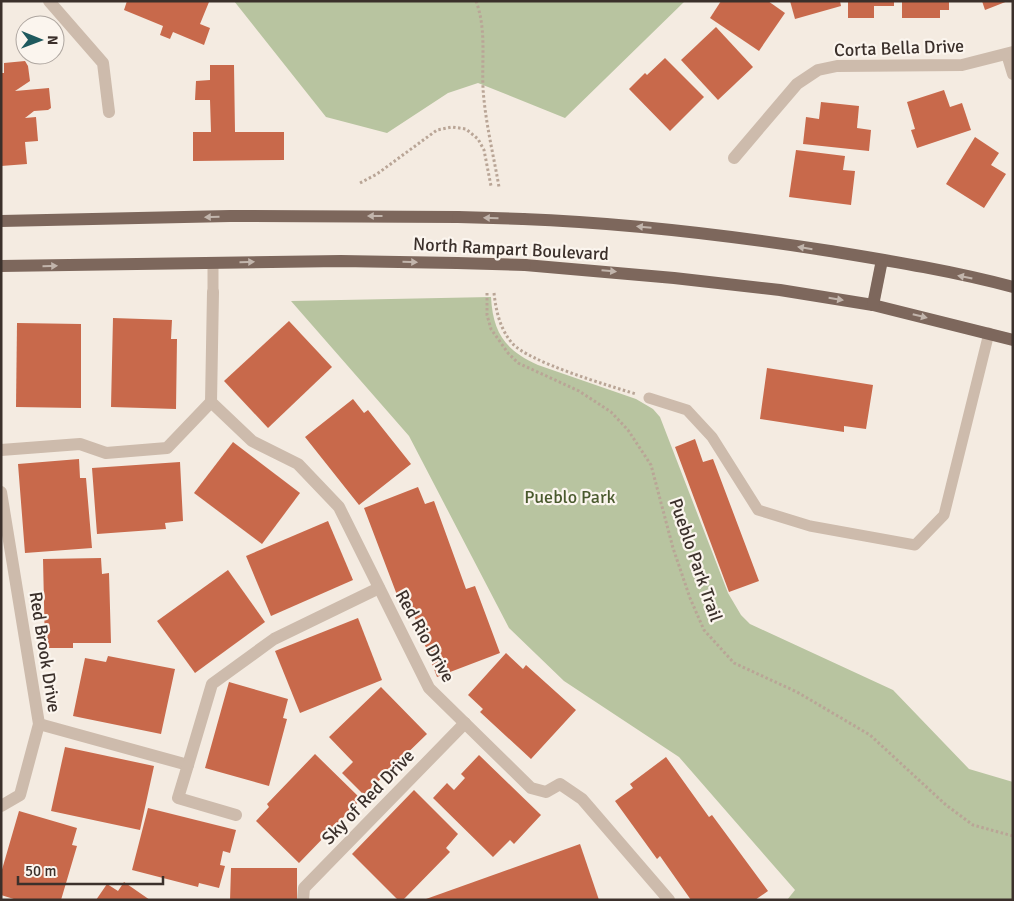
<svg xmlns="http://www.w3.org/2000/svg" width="1014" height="901" viewBox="0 0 1014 901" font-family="Signika,sans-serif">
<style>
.green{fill:#b8c4a0}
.building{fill:#c8694b}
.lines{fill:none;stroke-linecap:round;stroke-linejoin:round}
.path{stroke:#b9a596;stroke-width:3;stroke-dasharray:2.5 2.5;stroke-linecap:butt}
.lane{stroke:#cdbbac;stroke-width:11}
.street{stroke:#cdbbac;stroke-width:12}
.primary{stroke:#7d675c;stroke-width:12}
.primary-bridge{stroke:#7d675c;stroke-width:12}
.oneway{fill:#c2b5ac}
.labels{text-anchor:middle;stroke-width:4.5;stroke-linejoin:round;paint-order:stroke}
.street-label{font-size:18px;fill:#3b302b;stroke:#fbf5ee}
.park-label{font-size:18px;fill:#4a5a2e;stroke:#fbf5ee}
</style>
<rect width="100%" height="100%" fill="#f4ebe1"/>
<g class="green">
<path d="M234,1H685L565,118L478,83L448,93L387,133L326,117Z"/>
<path d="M491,297C493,333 505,350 538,365L636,399L653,409L660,417L728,593L741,615L750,624L893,690L969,769L1013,782V900H787L795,890L679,757L564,681L509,628L409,436L291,301Z"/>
</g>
<g class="building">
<path d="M127,1L209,2L200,24L210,28L204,45L173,32L170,39L160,35L163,26L124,10Z"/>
<path d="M721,1H768L785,13L759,51L710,18Z"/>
<path d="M790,1H840L841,6L795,19Z"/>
<path d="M848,1H894V6H874V18H848Z"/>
<path d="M902,1H949V10H940V18H902Z"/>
<path d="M982,1H1008L985,10Z"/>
<path d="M716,27L753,67L718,100L681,60Z"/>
<path d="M665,58L704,97L670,131L629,89L645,73L647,75Z"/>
<path d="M25,61L28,66L30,81L15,91L49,88L51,108L48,110L34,111L25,118L36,117L38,141L25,142L27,164L1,166V73H4V63Z"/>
<path d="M210,65H234L235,132H284V160L193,161V132H211L210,100H195L196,81L210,80Z"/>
<path d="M944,90L950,107L962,103L971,130L917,148L911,130L915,129L907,102Z"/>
<path d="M821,102L859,106L857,128L871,130L869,151L803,144L806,117L819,119Z"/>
<path d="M975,137L999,153L991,165L1006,174L984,208L946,184Z"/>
<path d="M796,150L845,156L843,170L855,171L851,205L789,197Z"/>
<path d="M113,318L172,320L171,339H177L176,409L111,407Z"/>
<path d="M289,321L332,367L268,428L224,381Z"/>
<path d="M17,323L81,324V408L16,407Z"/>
<path d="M767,368L873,385L866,429L844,426V432L760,419Z"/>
<path d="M353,399L364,413L368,410L411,464L359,505L305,437Z"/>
<path d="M695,439L703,462L713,459L759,581L729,592L675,447Z"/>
<path d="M233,442L300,493L262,544L194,493Z"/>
<path d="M79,459L80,478H86L92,548L25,553L18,464Z"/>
<path d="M180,462L183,521L165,523L166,529L97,534L92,468Z"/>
<path d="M418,487L425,504L434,501L466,589L475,586L500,653L437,677L405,592L397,595L364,508Z"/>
<path d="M328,521L353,580L271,616L246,556Z"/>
<path d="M101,558L102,574L109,573L111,643H73V648H45L43,559Z"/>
<path d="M228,570L265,622L195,673L157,621Z"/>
<path d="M358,618L382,680L300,713L275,651Z"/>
<path d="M506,653L523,669L526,665L576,710L531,759L480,712L483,709L468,695Z"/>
<path d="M108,656L175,669L161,734L73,716L85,658L106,662Z"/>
<path d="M229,682L288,699L283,718L287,719L269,786L205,768Z"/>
<path d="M381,687L427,734L364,795L342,773L353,762L329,737Z"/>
<path d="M65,747L154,766L140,830L51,811Z"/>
<path d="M315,754L361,799L299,863L256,821L269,807L267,804Z"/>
<path d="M479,755L541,815L514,844L510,840L493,857L433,798L447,783L454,790L465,778L461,774Z"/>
<path d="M666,757L709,817L712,815L768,891L755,900H691L660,856L657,859L615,801L633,788L630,784Z"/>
<path d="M414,790L458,834L446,848L450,852L403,900H398L352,854Z"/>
<path d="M148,808L236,830L230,853L223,851L220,865L225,866L219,888L199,883L198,887L132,870Z"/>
<path d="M19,811L77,828L72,845L77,846L61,900H17L1,895V873Z"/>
<path d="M580,844L599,900H426V899Z"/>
<path d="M231,868H297V900H230Z"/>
<path d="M124,882L150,900H96L107,884L118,891Z"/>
</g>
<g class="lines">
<g class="path">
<path d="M476,1C488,33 480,67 484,100C487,129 494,158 499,187"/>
<path d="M360,183L377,174L437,130L452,127L466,129L478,139L484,150L491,186"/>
<path d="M487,293V315L491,329L508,353L518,363L579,391L611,412L628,430L651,465L673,548L690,598L704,630L734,663L797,692L870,735L946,805L973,825L1013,836"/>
<path d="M494,293C496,311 500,329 512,343C528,362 610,386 636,394"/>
</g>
<g class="lane">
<path d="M213,263V292"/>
<path d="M649,398L687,410L712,437L758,510L810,526L915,545L944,515L989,333"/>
</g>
<g class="street">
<path d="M49,1L103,63L109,112"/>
<path d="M1007,54L1013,74"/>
<path d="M734,158L797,84L818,70L837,66L962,65L1013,52"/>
<path d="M211,402L252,441L298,464L339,507L429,688L531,788L546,792L560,784L582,799L669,900"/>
<path d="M211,402L213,292"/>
<path d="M1,450L80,444L106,453L167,448L211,402"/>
<path d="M1,492L39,724L20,795L1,806"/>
<path d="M39,724L188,765L212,684L274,639L379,588"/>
<path d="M188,765L178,798L236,815"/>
<path d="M303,900L304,888L465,723"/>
</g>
<g class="primary">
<path d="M523,219C626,223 728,235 830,251C891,261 953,271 1013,287"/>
<path d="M1,221L230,216L458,217"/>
<path d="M525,265L674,278L780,290L873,305L1013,340"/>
<path d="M1,266L341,261L457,263"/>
<path d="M873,305L882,260"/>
</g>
<g class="primary-bridge">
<path d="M458,217L523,219"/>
<path d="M457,263L525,265"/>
</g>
</g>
<defs><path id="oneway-solid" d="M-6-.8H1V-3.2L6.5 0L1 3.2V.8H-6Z" transform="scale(1.25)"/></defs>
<g class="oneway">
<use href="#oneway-solid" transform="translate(375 216) rotate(-180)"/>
<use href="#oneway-solid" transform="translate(212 217) rotate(179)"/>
<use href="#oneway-solid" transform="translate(491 218) rotate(-178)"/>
<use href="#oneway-solid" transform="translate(644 227) rotate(-175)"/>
<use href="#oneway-solid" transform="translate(805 248) rotate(-171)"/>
<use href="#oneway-solid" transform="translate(247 262) rotate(-1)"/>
<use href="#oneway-solid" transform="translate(410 262) rotate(1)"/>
<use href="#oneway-solid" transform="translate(50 266) rotate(-1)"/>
<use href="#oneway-solid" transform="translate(609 271) rotate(5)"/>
<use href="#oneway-solid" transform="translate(965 277) rotate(-169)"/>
<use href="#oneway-solid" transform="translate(836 299) rotate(9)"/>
<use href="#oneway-solid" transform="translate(920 316) rotate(14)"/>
</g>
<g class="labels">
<g class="street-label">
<text transform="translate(899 48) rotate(-2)" y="6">Corta Bella Drive</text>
<text transform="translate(511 249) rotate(3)" y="6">North Rampart Boulevard</text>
<text transform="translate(696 560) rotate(71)" y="6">Pueblo Park Trail</text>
<text transform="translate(425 636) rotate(61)" y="6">Red Rio Drive</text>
<text transform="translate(45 652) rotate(81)" y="6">Red Brook Drive</text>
<text transform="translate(368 797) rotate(-46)" y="6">Sky of Red Drive</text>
</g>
<g class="park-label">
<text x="570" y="503">Pueblo Park</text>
</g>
</g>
<rect width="1014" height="901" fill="none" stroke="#3b302b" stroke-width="5"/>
<g transform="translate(40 40) rotate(91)"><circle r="24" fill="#fbf5ee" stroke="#aea6a0"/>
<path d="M0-4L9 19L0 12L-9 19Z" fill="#1f5a5e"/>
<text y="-8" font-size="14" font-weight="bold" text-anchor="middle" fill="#3b302b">N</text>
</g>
<path d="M18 876v8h145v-8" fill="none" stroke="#3b302b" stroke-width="2.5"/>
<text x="25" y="876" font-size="15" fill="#3b302b" stroke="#fbf5ee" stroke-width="4" paint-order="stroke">50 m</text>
</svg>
